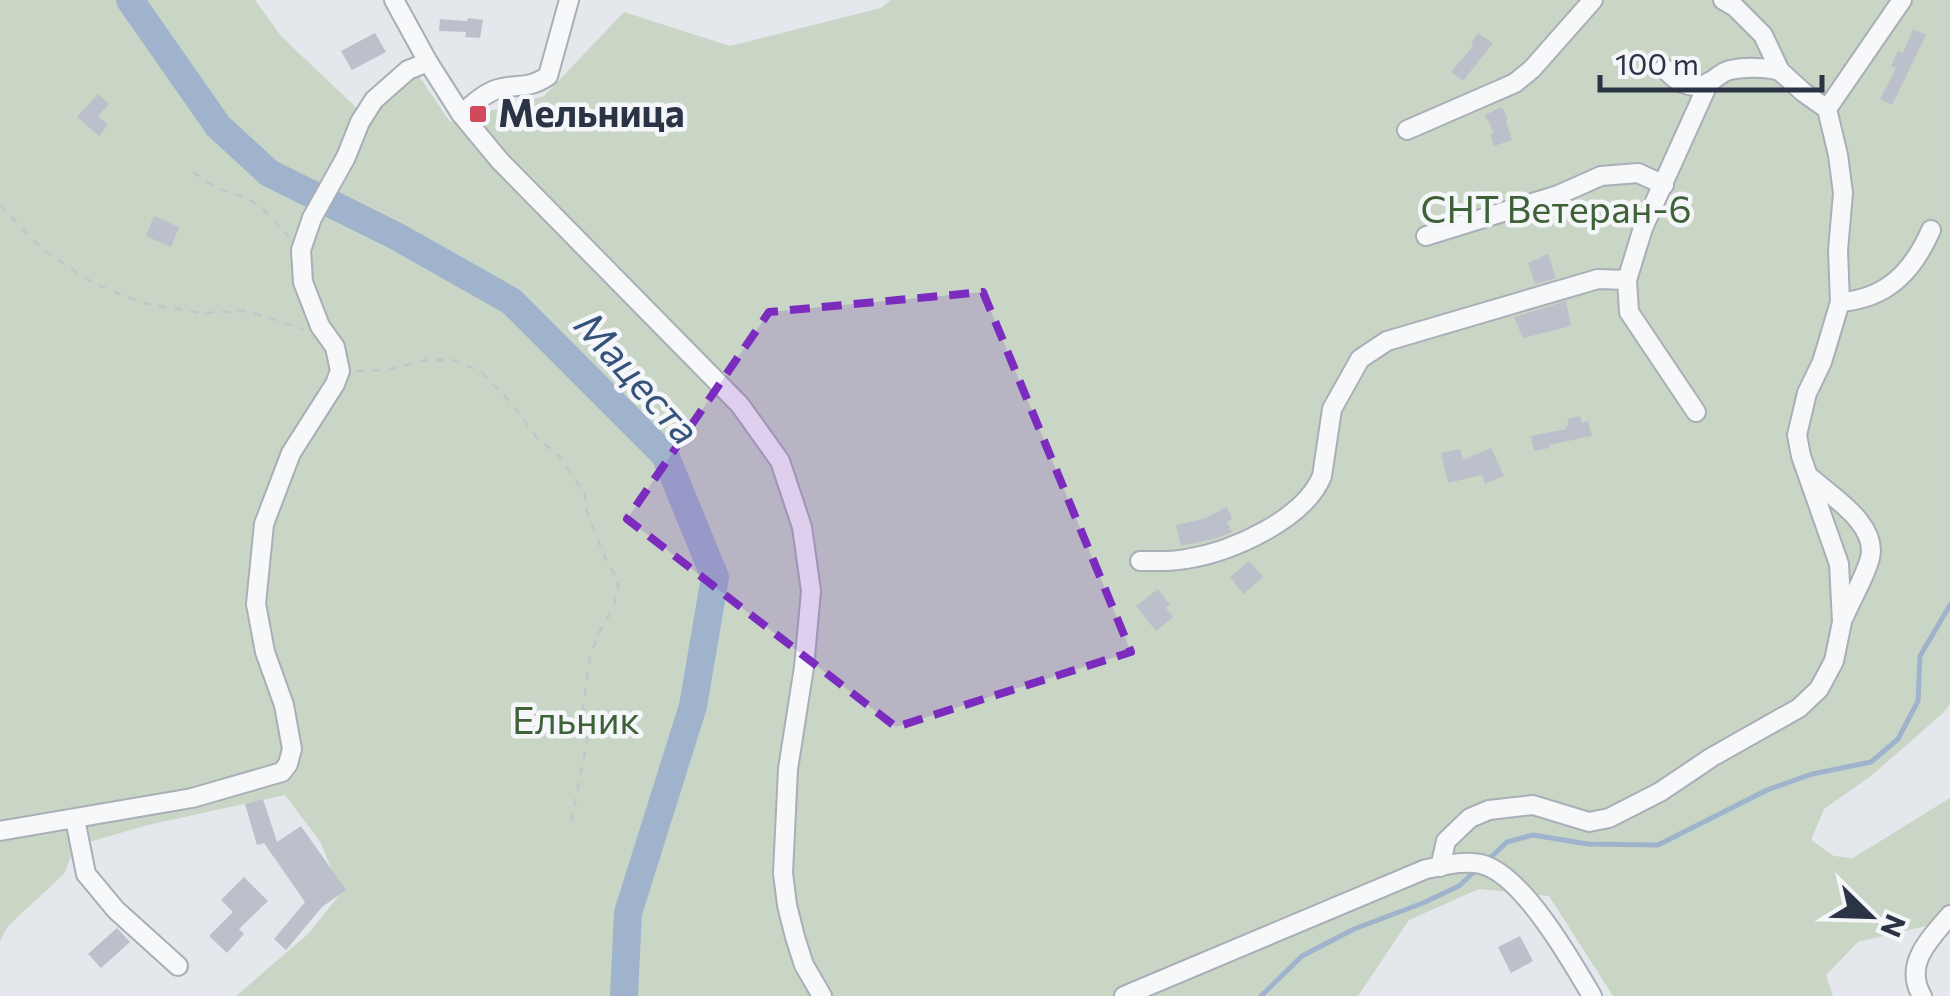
<svg xmlns="http://www.w3.org/2000/svg" width="1950" height="996" viewBox="0 0 1950 996" font-family="Commissioner,sans-serif">
<style>
.green{fill:#c9d6c5}
.lines{fill:none;stroke-linecap:round;stroke-linejoin:round}
.stream{stroke:#9fb4cc;stroke-width:5}
.river{stroke:#9fb4cc;stroke-width:28}
.building{fill:#bbc0ca}
.minor-casing{stroke:#a9aeb7;stroke-width:22}
.path{stroke:#c2c5cb;stroke-width:2.5;stroke-dasharray:8 8;stroke-linecap:butt}
.minor{stroke:#f7f8fa;stroke-width:18}
.marked{fill:#7b2cbf;fill-opacity:0.2;stroke:#7b2cbf;stroke-width:8;stroke-dasharray:20 12;stroke-linejoin:round}
.poi-dot{fill:#d1495b;stroke:#f4f6f9;stroke-width:4}
.labels{text-anchor:middle;stroke-width:9;stroke-linejoin:round;paint-order:stroke}
.poi-label{font-size:38px;font-weight:bold;fill:#2b3445;stroke:#f4f6f9;text-anchor:start}
.park-label{font-size:38px;fill:#3f6138;stroke:#f4f6f9}
.water-label{font-size:40px;font-style:italic;fill:#34527a;stroke:#f4f6f9}
</style>
<rect width="100%" height="100%" fill="#e4e7ec"/>
<path class="green" d="M0,0H255L281,36L363,114L415,70L450,122L544,96L624,12L730,46L881,8L891,0H1950V704L1942,714L1871,776L1824,809L1811,840L1834,856L1853,858L1950,798V906L1934,924L1858,942L1826,975L1833,996H1613L1549,896L1479,889L1409,920L1358,996H236L308,934L341,893L321,843L285,795L148,825L75,846L64,874L8,926L0,941Z"/>
<g class="lines">
<g class="stream">
<path d="M1488,860L1507,842L1533,835L1588,844L1658,845L1767,790L1812,774L1871,762L1898,739L1918,701L1920,656L1950,605"/>
<path d="M1261,996L1302,956L1354,929L1423,903L1459,886L1476,870"/>
</g>
<path class="river" d="M130,0L218,126L269,173L396,236L511,301L665,455L715,577L693,706L628,913L624,996"/>
</g>
<g class="building">
<path d="M468,18L483,20L480,38L465,37L466,32L439,31L440,19L467,21Z"/>
<path d="M1913,29L1926,35L1892,105L1880,99L1896,68L1891,66L1898,51L1903,53Z"/>
<path d="M375,33L386,52L352,70L341,51Z"/>
<path d="M1478,33L1493,43L1463,81L1451,72L1473,46L1471,44Z"/>
<path d="M98,94L109,104L98,116L108,125L99,136L77,117Z"/>
<path d="M1502,107L1508,120L1506,121L1512,140L1494,146L1490,135L1494,133L1485,115Z"/>
<path d="M154,216L179,227L171,247L146,236Z"/>
<path d="M1548,254L1556,278L1535,284L1528,263Z"/>
<path d="M1566,301L1571,326L1523,338L1514,317Z"/>
<path d="M1580,416L1582,423L1588,421L1592,436L1549,445V448L1534,451L1531,436L1566,429V426L1569,425L1567,419Z"/>
<path d="M1491,448L1504,476L1485,484L1482,475L1448,483L1441,453L1460,449L1463,460Z"/>
<path d="M1227,507L1232,519L1227,522L1232,532L1217,538L1181,546L1176,525L1203,519Z"/>
<path d="M1249,561L1263,577L1243,594L1230,577Z"/>
<path d="M1158,589L1170,605L1166,608L1173,617L1156,631L1136,606Z"/>
<path d="M263,799L277,842L301,826L346,890L322,907L286,950L274,939L305,902L264,843L257,845L245,804Z"/>
<path d="M244,877L268,901L239,929L244,934L227,953L209,936L233,912L221,900Z"/>
<path d="M117,928L130,942L101,968L88,954Z"/>
<path d="M1520,936L1533,961L1511,973L1498,947Z"/>
</g>
<g class="lines">
<defs>
<g id="minor">
<path d="M394,0L428,62L461,114L500,161L740,405L780,461L802,527L811,591L804,667L788,769L783,873L787,905L795,937L804,965L822,996"/>
<path d="M1723,0L1735,7L1763,35L1780,71L1803,92L1827,109"/>
<path d="M1664,68C1675,81 1690,91 1708,83C1716,79 1721,72 1730,70C1745,67 1765,67 1780,71"/>
<path d="M461,114C472,105 484,93 498,89C519,83 527,90 548,76L569,0"/>
<path d="M1407,130L1515,83L1532,69L1593,0"/>
<path d="M1426,236L1558,195L1601,176L1638,173L1664,185"/>
<path d="M1840,302C1887,299 1913,271 1931,230"/>
<path d="M1696,412L1629,312L1627,280L1643,228L1709,82"/>
<path d="M1811,478C1832,497 1878,524 1870,558C1865,577 1852,598 1844,617"/>
<path d="M1140,561C1155,561 1171,562 1186,559C1231,552 1304,520 1322,476L1332,409L1360,359L1387,341L1598,279L1627,280"/>
<path d="M75,819L86,874L116,910L178,966"/>
<path d="M0,831L192,798L282,772L288,764L292,749L284,705L265,652L256,604L264,524L291,453L335,384L340,371L335,347L320,326L303,282L301,250L312,218L346,157L360,122L374,100L408,70L428,62"/>
<path d="M1440,867L1446,841L1470,818L1489,810L1533,805L1589,822L1609,818L1660,792L1712,757L1799,708L1819,689L1834,661L1842,622L1839,564L1801,456L1797,435L1807,393L1822,362L1840,302L1838,250L1843,193L1838,155L1827,109L1902,0"/>
<path d="M1124,996L1426,869C1443,866 1463,860 1481,864C1522,874 1571,960 1592,996"/>
<path d="M1922,996C1903,964 1930,939 1950,915"/>
</g>
</defs>
<use href="#minor" class="minor-casing"/>
<g class="path">
<path d="M193,172L216,188L244,197L259,205L289,237"/>
<path d="M0,205L43,250L93,283L143,303L199,313L248,311L303,329"/>
<path d="M357,371L387,370L426,360H453L480,371L512,404L536,437L559,456L584,492L587,513L607,562L617,578L618,590L613,608L601,629L590,656L583,707L587,741L571,824"/>
</g>
<use href="#minor" class="minor"/>
</g>
<path class="marked" d="M983,292L1131,652L896,727L627,519L769,312Z"/>
<rect class="poi-dot" x="468" y="104" width="20" height="20" rx="5"/>
<g class="labels">
<g class="poi-label">
<text x="498" y="127">Мельница</text>
</g>
<g class="park-label">
<text x="1556" y="223">СНТ Ветеран-6</text>
<text x="576" y="734">Ельник</text>
</g>
<g class="water-label">
<text transform="translate(637 378) rotate(48)" y="14">Мацеста</text>
</g>
</g>
<g transform="translate(1870 916) rotate(113)" stroke="#f4f6f9" stroke-width="8" paint-order="stroke">
<path d="M0-8L18 38L0 25L-18 38Z" fill="#2b3445"/>
<text y="-15" font-size="28" font-weight="bold" text-anchor="middle" fill="#2b3445">N</text>
</g>
<path d="M1600 75v15h222v-15" fill="none" stroke="#2b3445" stroke-width="5"/>
<text x="1615" y="75" font-size="30" fill="#2b3445" stroke="#f4f6f9" stroke-width="8" paint-order="stroke">100 m</text>
</svg>
